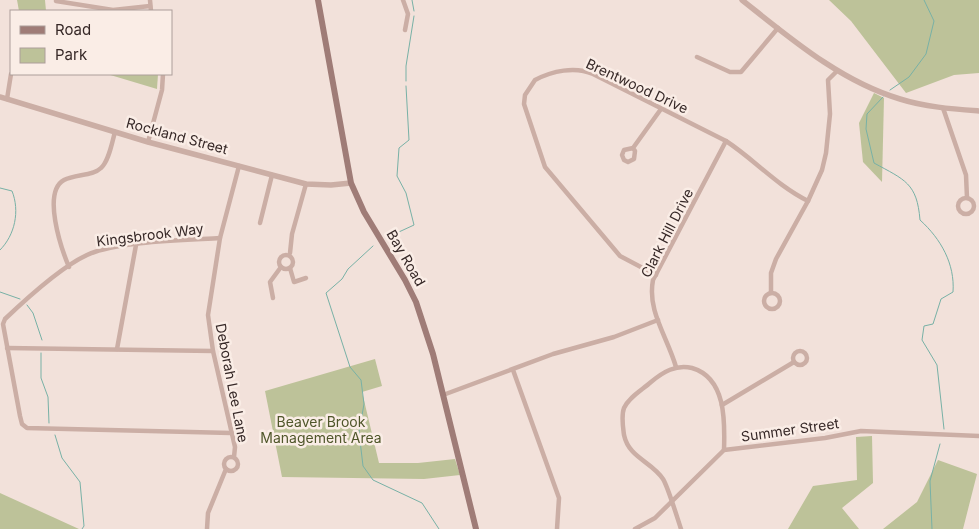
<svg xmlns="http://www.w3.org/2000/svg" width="979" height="529" viewBox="0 0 979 529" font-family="Inter,sans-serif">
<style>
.green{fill:#bdc299}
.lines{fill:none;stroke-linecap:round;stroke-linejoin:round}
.stream{stroke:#78b1a6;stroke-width:1}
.minor{stroke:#cbaea5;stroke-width:4.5}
.tertiary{stroke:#cbaea5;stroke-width:5.5}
.secondary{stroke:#9f7c77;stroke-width:6}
.labels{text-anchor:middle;stroke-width:5;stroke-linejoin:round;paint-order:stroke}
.street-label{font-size:14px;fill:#362827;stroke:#faede6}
.park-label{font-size:14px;fill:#4f562a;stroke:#faede6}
</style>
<rect width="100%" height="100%" fill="#f2e1da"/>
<g class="green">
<path d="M17,0H45L46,11H19Z"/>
<path d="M829,0H979V73L954,75L906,93L851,21Z"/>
<path d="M107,74H158L157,89Z"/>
<path d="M874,93L884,98L882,182L863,162L859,123Z"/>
<path d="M375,359L382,386L362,392L379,463H418L455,459L460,475L424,479L282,477L265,391Z"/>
<path d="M872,436L873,483L842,508L859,529H788L813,486L857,480L856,437Z"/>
<path d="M938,460L977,474L963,529H883L917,502Z"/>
<path d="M0,493L79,529H0Z"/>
</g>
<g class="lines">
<g class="stream">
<path d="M412,0L414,11"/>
<path d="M406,81V66L414,16"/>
<path d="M890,90L909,77L926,54L934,21L924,0"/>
<path d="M883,97L867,114L866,129L874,163C905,180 917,183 920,220C941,239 955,264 953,292L941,299L933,324L924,326L922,340L937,365L944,429"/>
<path d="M0,188L12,191C20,211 15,235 0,250"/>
<path d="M388,237L414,225L406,193L397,176L399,148L409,140L406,86"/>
<path d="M373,246L348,269L342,279L326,293L350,367L361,380L364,404L359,432L363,466L373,480L422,503L439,529"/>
<path d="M0,292L20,299"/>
<path d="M27,305L33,313L42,340"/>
<path d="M41,353V378L48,397L49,423"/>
<path d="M55,435L62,458L80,482L84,526L82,529"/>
<path d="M932,529L930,481L940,444"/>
</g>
<g class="minor">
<path d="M150,0L151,11"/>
<path d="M403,0L408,14L405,30"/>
<path d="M56,1L113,10L150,6"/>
<path d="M697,57L730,72H741L778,28"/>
<path d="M7,99L11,74"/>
<path d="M943,108L966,175L967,198"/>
<path d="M148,142L162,90L163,74"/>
<path d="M633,148L624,150L622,155L624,160L628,162L634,159L635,151L633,148L661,109"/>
<circle cx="966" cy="206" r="8"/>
<path d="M260,223L272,175"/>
<path d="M220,238C187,240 116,241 87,255C63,266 25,300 5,319L3,324L20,416L22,424L27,428L231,433"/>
<path d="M290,253L292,234L306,184"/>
<circle cx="286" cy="262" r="7"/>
<path d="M69,267C61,248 42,192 64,180C75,174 93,176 101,168C109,161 112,142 115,132"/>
<path d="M290,268L294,282L306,278"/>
<path d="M656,275L620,256L545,167L524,104L525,95L535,80C552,71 575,66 593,74L726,141C755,160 776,185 808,201"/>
<path d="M771,293V273L776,259L808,201L822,170L826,153L830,114L828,80L837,71"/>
<circle cx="772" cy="301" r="8"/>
<path d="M273,298L270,282L281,267"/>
<path d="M7,348L213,351"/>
<path d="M117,349L136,245"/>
<circle cx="800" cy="358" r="7"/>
<path d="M676,367C667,336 647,311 653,280L726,141"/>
<path d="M513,370L559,498L557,529"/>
<path d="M443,395L553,354L614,337L658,320"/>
<path d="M722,405L794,362"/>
<circle cx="231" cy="464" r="7"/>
<path d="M234,457L235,447L213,351L208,315L220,238L239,166"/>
<path d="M207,529L208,513L226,469"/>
<path d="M635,529L655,518L724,450L825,438L861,431L979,436"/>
<path d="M681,529C677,517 668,487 663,479C651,461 629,458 624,435C623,427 621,416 624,408C629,397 642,390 651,382C663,372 676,364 692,368C726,378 725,421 724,450"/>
</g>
<g class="tertiary">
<path d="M742,0C790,38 840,81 900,99C925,107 953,109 979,111"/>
<path d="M0,97L148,142L306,184L331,185L351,183"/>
</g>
<path class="secondary" d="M318,0L351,183L364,212L405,280L416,302L433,354L476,529"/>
</g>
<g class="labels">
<g class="street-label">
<text transform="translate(637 86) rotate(25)" y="5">Brentwood Drive</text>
<text transform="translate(177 136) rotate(15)" y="5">Rockland Street</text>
<text transform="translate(667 233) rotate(-63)" y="5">Clark Hill Drive</text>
<text transform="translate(150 235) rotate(-7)" y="5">Kingsbrook Way</text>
<text transform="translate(406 258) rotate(60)" y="5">Bay Road</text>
<text transform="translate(232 383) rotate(79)" y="5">Deborah Lee Lane</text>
<text transform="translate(790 430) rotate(-8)" y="5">Summer Street</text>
</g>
<g class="park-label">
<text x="321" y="427">Beaver Brook<tspan x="321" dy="16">Management Area</tspan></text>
</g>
</g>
<rect x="10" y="10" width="162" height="65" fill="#faede6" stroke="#ac9e9a"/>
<rect x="20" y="26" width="25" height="8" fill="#9f7c77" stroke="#ac9e9a"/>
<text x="55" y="35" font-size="15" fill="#362827">Road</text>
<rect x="20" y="48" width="25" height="15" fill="#bdc299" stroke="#ac9e9a"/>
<text x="55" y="60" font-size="15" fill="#362827">Park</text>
</svg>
